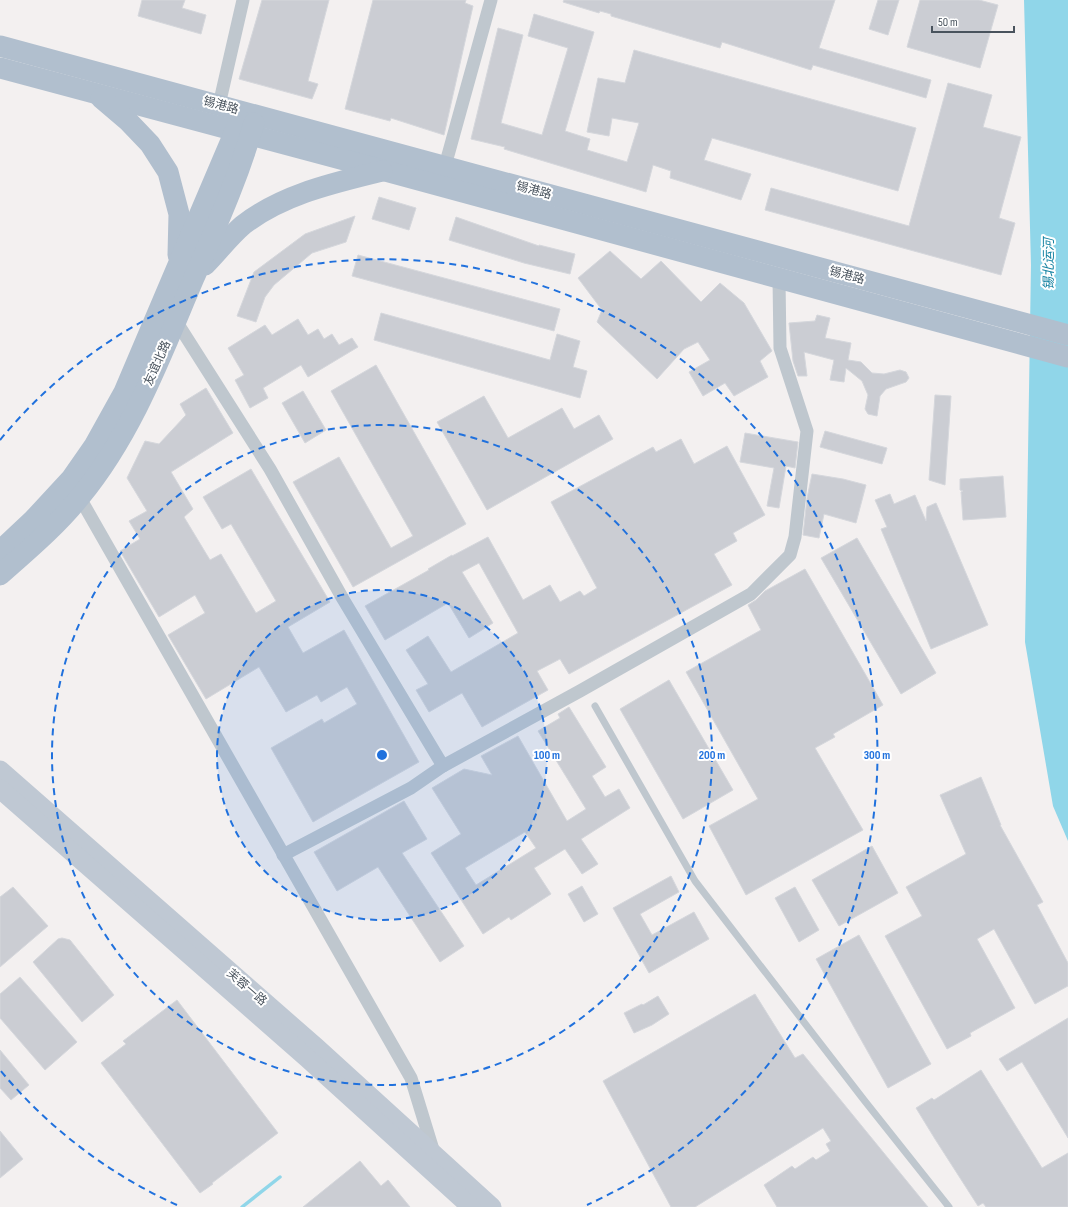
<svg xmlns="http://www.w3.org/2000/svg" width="1068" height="1207" viewBox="0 0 1068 1207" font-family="'Sofia Sans Condensed','Noto Sans SC',sans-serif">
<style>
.water{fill:#90d6e9}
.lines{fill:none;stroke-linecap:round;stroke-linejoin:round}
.stream{stroke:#90d6e9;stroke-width:3.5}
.building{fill:#cbcdd3;stroke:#d5d7dc;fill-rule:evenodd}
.lane{stroke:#bfc7ce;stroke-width:7}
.street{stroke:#bfc7ce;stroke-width:13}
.secondary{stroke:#bfc8d3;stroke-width:19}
.primary{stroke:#b1bfce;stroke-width:21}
.ring{fill:none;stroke:#2071dd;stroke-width:2;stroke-dasharray:7 5}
.labels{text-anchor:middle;stroke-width:4;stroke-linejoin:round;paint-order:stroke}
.street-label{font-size:12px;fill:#49535d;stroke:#fff}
.water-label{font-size:13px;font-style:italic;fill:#1280a0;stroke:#fff}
.centre{fill:#2071dd;stroke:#fff;stroke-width:2}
.ring-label{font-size:12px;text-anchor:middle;font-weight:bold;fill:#2071dd;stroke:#fff;stroke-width:4;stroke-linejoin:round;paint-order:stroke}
</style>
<rect width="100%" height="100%" fill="#f3f0f0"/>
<path class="water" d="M1024,0H1068V841L1053,806L1025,642L1031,265Z"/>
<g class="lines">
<path class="stream" d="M242,1207L280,1177"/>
</g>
<g class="building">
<path d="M142,0H185L182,8L206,15L201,34L138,16Z"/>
<path d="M262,0H329L308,81L318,84L312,99L239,79Z"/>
<path d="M373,0H466L465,3L473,6L444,135L391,118L390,121L345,109Z"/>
<path d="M564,0H835L819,48L931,80L926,98L813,65L811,70L722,42L720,48L611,16V14L600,11L599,13L563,2Z"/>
<path d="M878,0H899L888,35L869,29Z"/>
<path d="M920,0H979L998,5L980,68L907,47Z"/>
<path d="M534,14L594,32L565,131L590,139L587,150L627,162L639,123L612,118L609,136L587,132L598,78L625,83L634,50L916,128L898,191L712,138L704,160L751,174L741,200L670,178L671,171L653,165L646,192L504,149L505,147L471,139L498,28L523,35L501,123L542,135L568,48L528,36Z"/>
<path d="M948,83L992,95L983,127L1021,137L999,218L1015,223L1001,275L765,210L771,188L909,226Z"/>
<path d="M379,197L416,208L409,230L372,219Z"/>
<path d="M355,216L346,242L312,253L274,285L265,297L256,322L237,316L254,272L305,234Z"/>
<path d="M456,217L539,246V245L575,254L570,274L524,263L449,240Z"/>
<path d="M610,251L641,279L661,261L701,302L720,283L744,303L772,351L760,361L768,377L734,396L725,383L703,396L689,372L710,360L698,342L684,349L657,379L597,322L602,310L578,278Z"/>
<path d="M358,255L560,309L554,331L352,276Z"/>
<path d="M381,313L550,360L557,334L580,341L573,367L587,371L580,398L374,340Z"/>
<path d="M817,315L830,318L825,338L851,343L848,360L861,362L872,373L884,374L900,370L906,372L909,378L906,382L886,389L880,396L877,416L868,414L865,409L868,395L862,381L846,368L844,382L830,380L834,360L804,352L807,376H798L793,361L789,323L815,321Z"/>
<path d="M298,319L308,335L318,329L324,339L332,334L339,345L352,338L358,347L308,377L301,365L263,388L268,398L250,408L235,380L244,375L228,348L265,325L272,335Z"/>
<path d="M376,365L466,524L353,587L293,482L339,457L391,548L413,536L331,391Z"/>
<path d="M206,388L233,433L171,472L193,509L184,517L210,560L221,554L256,613L276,601L231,524L222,529L203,497L251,469L330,602L288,627L303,653L344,630L419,762L313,822L271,748L322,719L324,723L357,704L347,687L321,702L317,695L286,712L259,667L206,699L168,635L205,613L195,595L159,617L120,551L140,539L129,521L147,511L127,478L145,441L159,444L186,415L180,404Z"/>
<path d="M303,391L326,430L305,443L282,403Z"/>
<path d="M935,395L951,396L945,485L929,480Z"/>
<path d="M484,396L508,438L562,408L574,429L599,415L613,439L487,510L437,422Z"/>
<path d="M825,431L887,448L882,464L820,447Z"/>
<path d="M745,433L798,442L795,468L786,466L779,508L767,506L774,468L740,462Z"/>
<path d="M681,439L694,464L727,446L765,515L733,533L737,541L714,554L732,585L569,674L560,659L537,671L548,690L482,727L462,693L429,712L416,690L428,684L406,650L428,636L451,672L518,633L479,563L462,572L493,623L469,638L448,603L385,640L365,606L429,570L428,569L452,555V556L488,537L523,600L550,585L560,602L580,591L584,596L597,588L551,502L653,447L656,452Z"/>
<path d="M812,474L843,479L866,485L856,523L824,514L819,538L803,535L807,498Z"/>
<path d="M1003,476L1006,517L963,520L961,492L963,491L960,490V479Z"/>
<path d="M890,494L894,504L915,495L926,521L927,507L936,503L988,625L931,649L881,529L887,527L875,500Z"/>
<path d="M857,538L936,673L901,694L821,558Z"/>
<path d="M805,569L883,705L833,734L835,737L815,748L863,830L746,895L709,826L758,799L686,672L761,630L748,605L756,600L765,591Z"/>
<path d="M669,680L733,790L683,819L620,709Z"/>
<path d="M569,707L606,767L592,776L605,797L619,789L630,808L581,839L598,864L582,874L565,849L534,868L551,894L511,920L509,917L483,934L431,853L461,834L432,788L464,769L492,775L481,756L518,736L567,821L586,809L538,731L560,718L558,714ZM525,832L536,848L476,885L465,868Z"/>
<path d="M981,777L1001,825H1000L1043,902L1037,905L1068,963V986L1035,1004L994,929L977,939L1015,1008L970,1033L971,1036L947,1049L885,936L922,916L906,887L966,854L940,795Z"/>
<path d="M404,801L427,839L402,853L464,946L440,962L378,867L337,891L314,852Z"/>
<path d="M872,846L898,893L839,926L812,880Z"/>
<path d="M671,876L679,892L640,914L652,935L694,912L709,939L649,973L613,908Z"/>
<path d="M582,886L598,914L584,922L568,894Z"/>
<path d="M13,887L48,926L0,967V897Z"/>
<path d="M795,887L819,930L799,942L775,898Z"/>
<path d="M859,935L931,1064L888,1088L816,959Z"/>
<path d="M62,938L70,940L114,995L82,1022L33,962L58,939Z"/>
<path d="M20,977L77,1042L45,1070L0,1018V994Z"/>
<path d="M755,994L795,1058L803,1054L928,1207H777L764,1185L792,1166L795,1169L813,1157L816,1160L830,1151L826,1144L831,1141L823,1128L695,1207H671L603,1081Z"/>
<path d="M658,996L669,1014L652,1025L634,1033L624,1013L642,1004L643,1005Z"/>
<path d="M177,1000L278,1133L212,1183L213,1184L200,1193L101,1063L126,1044L123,1041Z"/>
<path d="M1068,1018V1138L1022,1062L1007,1071L999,1059Z"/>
<path d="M0,1050L29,1085L11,1100L0,1088Z"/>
<path d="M981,1070L1042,1168L1068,1153V1207H986L983,1203L978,1206L935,1139L916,1108L932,1098L934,1100Z"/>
<path d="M0,1131L23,1159L0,1178Z"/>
<path d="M360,1161L381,1186L388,1180L410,1207H303Z"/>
</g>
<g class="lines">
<path class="lane" d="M595,706L695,881L864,1100L949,1207"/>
<g class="street">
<path d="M219,105L243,0"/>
<path d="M445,166L491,0"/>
<path d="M176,321L270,469L343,599L443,766"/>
<path d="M80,498L411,1078L434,1153"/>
<path d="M283,855L411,788L443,766L580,691L751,594L790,555L795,537L807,431L780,348L779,279"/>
</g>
<g class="secondary">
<path d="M0,770L316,1047L492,1207"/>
<path d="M0,789L307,1058L471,1207"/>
</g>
<g class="primary">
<path d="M0,46L1068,335"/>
<path d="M0,68L382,170L1068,357"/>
<path d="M101,98L128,121L150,144L168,172L179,214L178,255"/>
<path d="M205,265C218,252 229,237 243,225C283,194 334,183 382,171"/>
<path d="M0,551L33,520L71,479L94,446L124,392L235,131L239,119"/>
<path d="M0,575C27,551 57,526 80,497C133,433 162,353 194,278C216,227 239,176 254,123"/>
</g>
</g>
<circle cx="382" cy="755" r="165" fill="#2071dd" fill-opacity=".12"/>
<g class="ring">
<circle cx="382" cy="755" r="165"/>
<circle cx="382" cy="755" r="330"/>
<path d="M177 1205A495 495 0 0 1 0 1070M0 440A495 495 0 1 1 587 1205"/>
</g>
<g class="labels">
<g class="street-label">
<text transform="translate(221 105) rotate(15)" y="4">锡港路</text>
<text transform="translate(534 190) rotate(15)" y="4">锡港路</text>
<text transform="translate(847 275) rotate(15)" y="4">锡港路</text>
<text transform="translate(157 363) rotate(-66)" y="4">友谊北路</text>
<text transform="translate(247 987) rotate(41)" y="4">芙蓉一路</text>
</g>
<g class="water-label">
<text transform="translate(1048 264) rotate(-90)" y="5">锡北运河</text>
</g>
</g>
<circle cx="382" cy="755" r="6" class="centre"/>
<g class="ring-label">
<text x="547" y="759">100 m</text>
<text x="712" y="759">200 m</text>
<text x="877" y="759">300 m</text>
</g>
<path d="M932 26v6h82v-6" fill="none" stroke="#49535d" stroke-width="2"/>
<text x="938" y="26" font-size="12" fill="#49535d" stroke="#ffffff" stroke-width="3" paint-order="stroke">50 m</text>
</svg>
